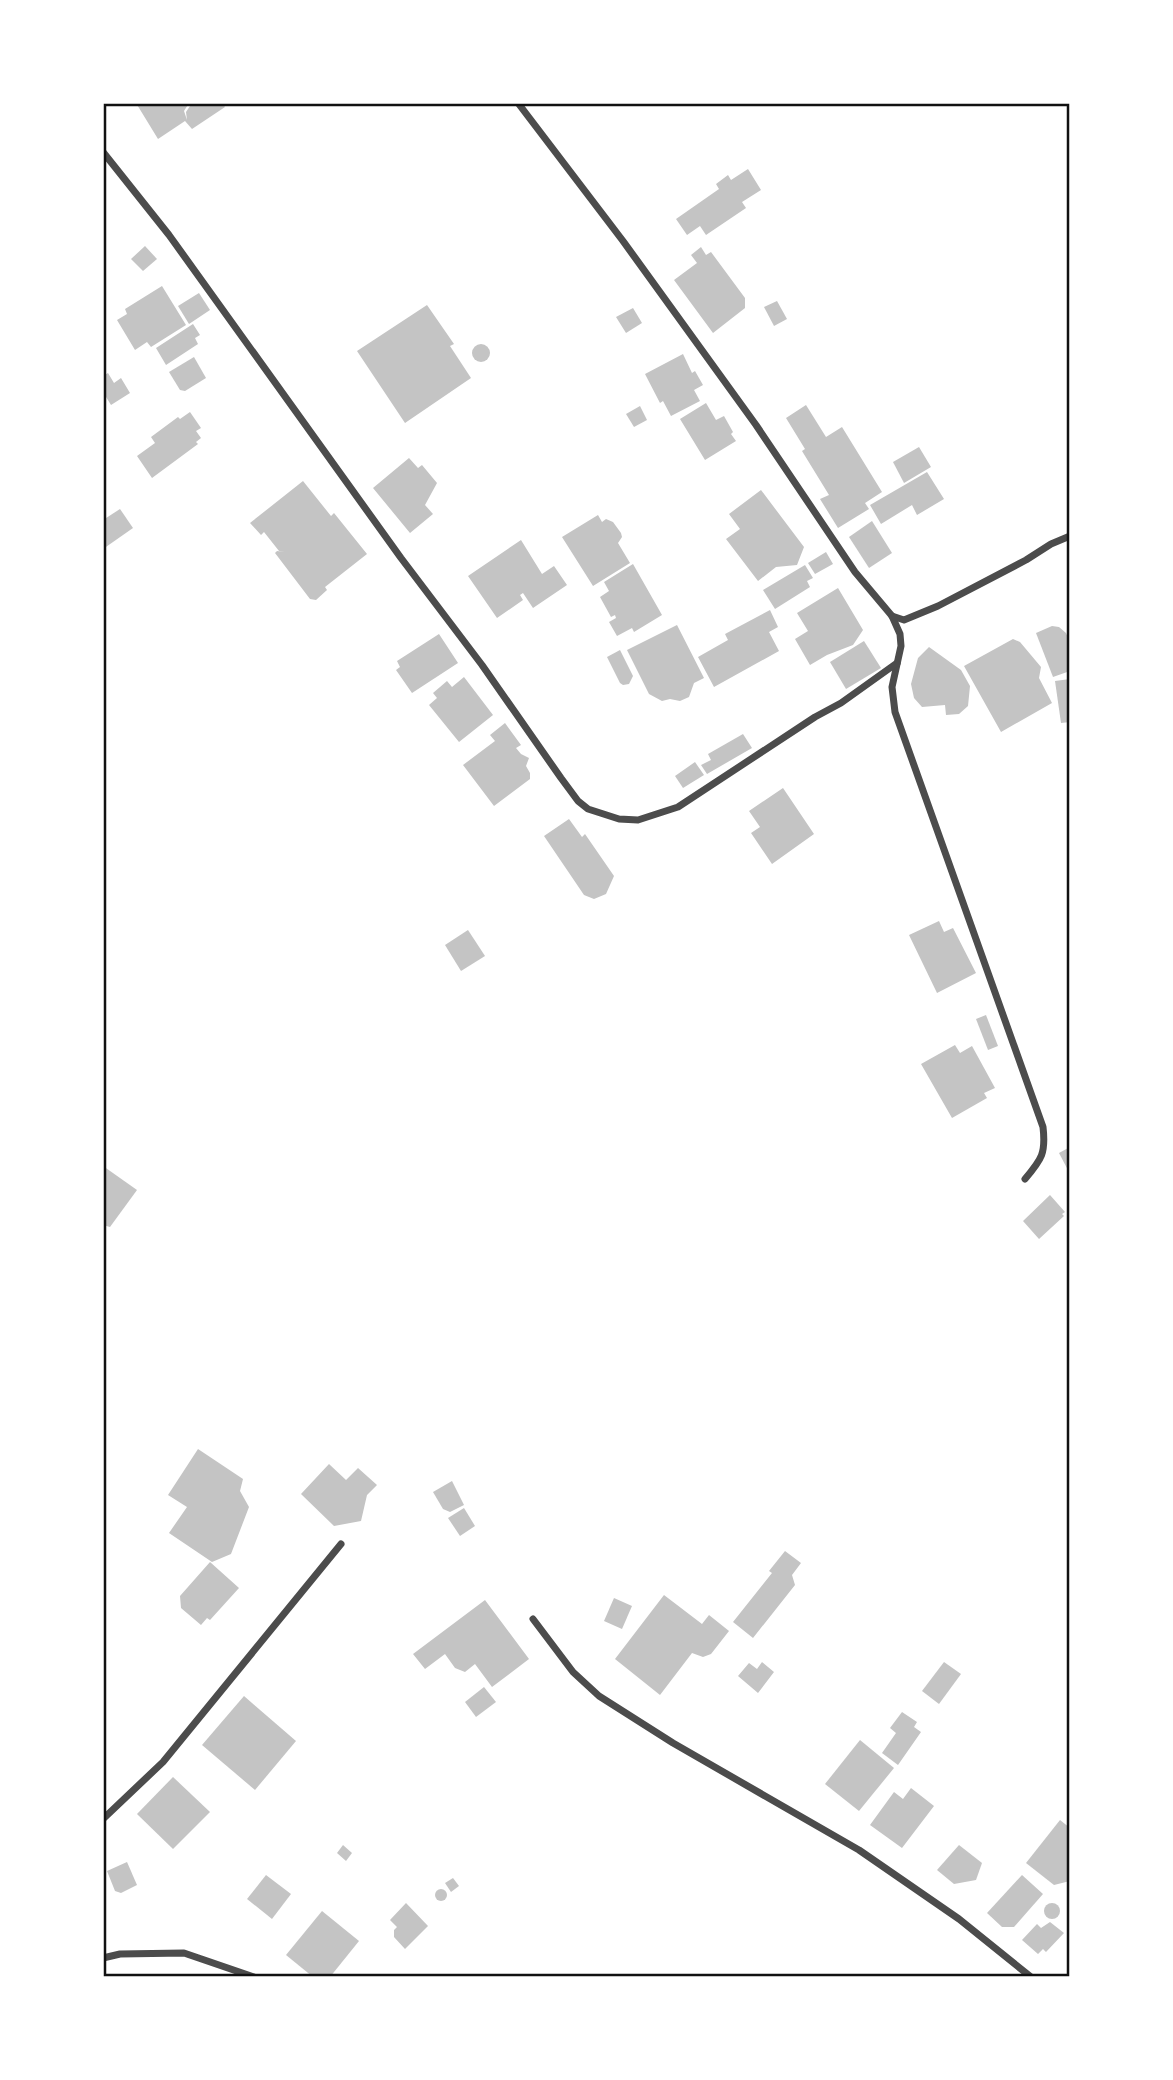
<svg xmlns="http://www.w3.org/2000/svg" width="1173" height="2080" viewBox="0 0 1173 2080" font-family="'Exo 2',sans-serif">
<style>
.building{fill:#c4c4c4}
.lines{fill:none;stroke-linecap:round;stroke-linejoin:round}
.minor{stroke:#4c4c4c;stroke-width:7}
.neatline{fill:none;stroke:#111;stroke-width:2.5}
</style>
<rect width="100%" height="100%" fill="#fff"/>
<g class="building">
<path d="M136,103H189L184,111L187,120L186,112L192,103H222L225,107L192,129L185,121L158,139Z"/>
<path d="M748,169L761,190L742,202L746,208L706,235L700,226L687,235L676,219L719,189L716,184L728,175L731,180Z"/>
<path d="M145,246L157,259L143,271L131,259Z"/>
<path d="M701,247L706,255L711,252L745,298V308L713,333L674,280L697,263L691,255Z"/>
<path d="M162,286L186,325L151,347L147,342L135,350L117,320L127,314L125,309Z"/>
<path d="M199,293L210,310L189,324L178,306Z"/>
<path d="M777,301L787,319L774,326L764,307Z"/>
<path d="M427,305L454,344L450,346L471,378L405,423L357,351Z"/>
<path d="M633,308L642,323L626,333L616,317Z"/>
<path d="M193,324L200,335L195,338L198,344L166,365L156,348Z"/>
<circle cx="481" cy="353" r="9"/>
<path d="M683,354L692,373L695,371L703,385L694,390L700,401L671,416L663,401L660,403L645,374Z"/>
<path d="M194,357L206,378L185,391L180,390L169,372Z"/>
<path d="M108,373L114,383L121,378L130,393L111,405L103,392V376Z"/>
<path d="M706,403L716,420L724,416L733,432L731,434L736,441L705,460L680,419Z"/>
<path d="M806,405L826,437L842,427L882,492L865,503L869,509L838,528L820,499L829,495L802,451L805,449L786,418Z"/>
<path d="M640,406L647,420L634,427L626,414Z"/>
<path d="M190,412L201,428L196,431L201,438L196,442L198,444L152,478L137,456L155,443L151,437L178,417L180,419Z"/>
<path d="M919,447L931,467L904,483L893,462Z"/>
<path d="M409,458L418,468L422,465L437,483L425,505L433,514L410,533L373,488Z"/>
<path d="M927,472L944,499L917,515L912,505L881,524L870,505Z"/>
<path d="M303,481L331,516L334,513L367,554L325,587L327,590L316,600L310,599L275,553L277,551L285,552L279,551L264,532L261,535L250,523Z"/>
<path d="M761,490L804,547L797,565L776,567L758,581L726,539L740,529L729,514Z"/>
<path d="M120,509L133,528L103,549V520Z"/>
<path d="M598,515L602,522L606,519L613,522L621,533L622,537L618,543L630,563L593,586L562,537Z"/>
<path d="M872,521L892,553L869,568L849,537Z"/>
<path d="M521,540L542,574L554,566L567,585L533,608L523,593L520,595L523,600L497,618L468,576Z"/>
<path d="M826,552L833,564L815,574L808,563Z"/>
<path d="M633,564L662,615L634,632L632,628L617,636L609,622L616,618L615,615L611,617L600,597L609,591L604,582Z"/>
<path d="M805,565L813,578L807,581L810,587L775,609L763,590Z"/>
<path d="M838,588L863,630L853,645L827,655L810,665L795,639L808,631L797,613Z"/>
<path d="M770,610L778,627L769,632L779,651L714,687L698,657L728,640L725,634Z"/>
<path d="M677,625L704,678L694,683L689,697L680,701L670,699L662,701L649,694L627,650Z"/>
<path d="M1052,626L1059,627L1066,633L1070,642V671L1053,677L1036,633Z"/>
<path d="M439,634L458,663L412,693L396,670L400,667L397,661Z"/>
<path d="M1013,639L1020,642L1041,667L1039,678L1052,703L1001,732L964,666Z"/>
<path d="M864,641L881,668L846,689L830,662Z"/>
<path d="M929,647L961,670L970,686L968,706L959,714L946,715L945,705L922,707L914,698L911,684L918,658Z"/>
<path d="M620,650L633,676L629,684L623,685L620,683L607,657Z"/>
<path d="M464,677L493,715L459,742L429,705L437,698L433,693L447,681L452,687Z"/>
<path d="M1070,679V722L1061,723L1055,681Z"/>
<path d="M505,723L521,745L516,748L521,754L529,758L526,766L530,773V779L494,806L463,765L495,741L490,735Z"/>
<path d="M743,734L752,748L707,774L701,765L711,760L708,754Z"/>
<path d="M695,762L704,775L683,788L675,776Z"/>
<path d="M783,788L814,834L772,864L751,833L760,827L749,811Z"/>
<path d="M569,819L582,837L585,834L614,876L606,894L594,899L584,895L544,836Z"/>
<path d="M939,921L944,932L953,928L976,973L937,993L909,935Z"/>
<path d="M468,930L485,956L461,971L445,945Z"/>
<path d="M986,1015L998,1046L988,1050L976,1019Z"/>
<path d="M955,1045L960,1053L972,1046L995,1088L984,1093L987,1098L952,1118L921,1064Z"/>
<path d="M1070,1147V1174L1059,1153Z"/>
<path d="M103,1166L137,1190L110,1227L103,1225Z"/>
<path d="M1050,1195L1065,1212L1062,1214L1064,1216L1039,1239L1023,1221Z"/>
<path d="M198,1449L243,1479L240,1491L249,1507L231,1554L212,1562L169,1533L187,1507L168,1495Z"/>
<path d="M329,1464L346,1480L358,1468L377,1485L367,1495L361,1521L334,1526L301,1494Z"/>
<path d="M452,1481L464,1505L450,1512L443,1509L433,1492Z"/>
<path d="M464,1508L475,1526L460,1536L448,1518Z"/>
<path d="M785,1551L801,1563L792,1575L795,1585L753,1638L733,1622L772,1573L769,1571Z"/>
<path d="M210,1562L239,1588L210,1620L207,1618L201,1625L181,1608L180,1596Z"/>
<path d="M664,1595L702,1624L709,1615L729,1631L711,1654L703,1657L692,1653L660,1695L615,1659Z"/>
<path d="M614,1598L632,1606L622,1629L604,1621Z"/>
<path d="M485,1600L529,1659L492,1687L475,1664L465,1672L455,1668L445,1654L425,1669L413,1654Z"/>
<path d="M762,1662L774,1672L758,1693L738,1676L749,1663L757,1669Z"/>
<path d="M944,1662L961,1674L939,1704L922,1691Z"/>
<path d="M484,1687L496,1702L476,1717L465,1702Z"/>
<path d="M244,1696L296,1741L255,1790L202,1745Z"/>
<path d="M902,1712L917,1722L914,1727L921,1732L898,1765L882,1753L896,1733L890,1728Z"/>
<path d="M860,1740L894,1768L859,1811L825,1784Z"/>
<path d="M173,1777L210,1812L173,1849L137,1814Z"/>
<path d="M911,1788L934,1806L902,1848L870,1825L894,1792L903,1799Z"/>
<path d="M1060,1820L1070,1828V1881L1054,1885L1026,1863Z"/>
<path d="M343,1845L352,1853L346,1861L337,1853Z"/>
<path d="M959,1845L982,1863L976,1880L954,1884L937,1870Z"/>
<path d="M127,1862L137,1885L121,1893L115,1891L107,1871Z"/>
<path d="M266,1875L291,1894L272,1919L247,1899Z"/>
<path d="M1022,1875L1043,1894L1014,1927H1002L987,1913Z"/>
<path d="M453,1878L459,1886L451,1892L445,1883Z"/>
<circle cx="441" cy="1895" r="6"/>
<circle cx="1052" cy="1911" r="8"/>
<path d="M406,1903L428,1926L405,1949L394,1937V1930L397,1927L390,1920Z"/>
<path d="M322,1911L359,1941L330,1977H313L286,1955Z"/>
<path d="M1050,1922L1064,1933L1046,1952L1043,1949L1038,1954L1022,1940L1037,1924L1041,1928Z"/>
</g>
<g class="lines">
<g class="minor">
<path d="M518,103L623,241L756,425L855,572L892,616L900,634L901,646L892,687L895,712L1043,1127C1046,1153 1042,1159 1025,1179"/>
<path d="M103,152L169,235L401,558L482,665L561,778L578,801L588,809L619,819L638,820L678,807L815,717L841,703L897,663"/>
<path d="M892,616L904,620L938,606L1026,560L1051,544L1070,536"/>
<path d="M533,1619L573,1672L599,1696L673,1743L859,1850L959,1919L1031,1977"/>
<path d="M103,1819L163,1762L341,1544"/>
<path d="M103,1958L120,1954L184,1953L254,1977"/>
</g>
</g>
<rect width="1173" height="2080" fill="none" stroke="#ffffff" stroke-width="210"/>
<rect x="105" y="105" width="963" height="1870" class="neatline"/>
</svg>
